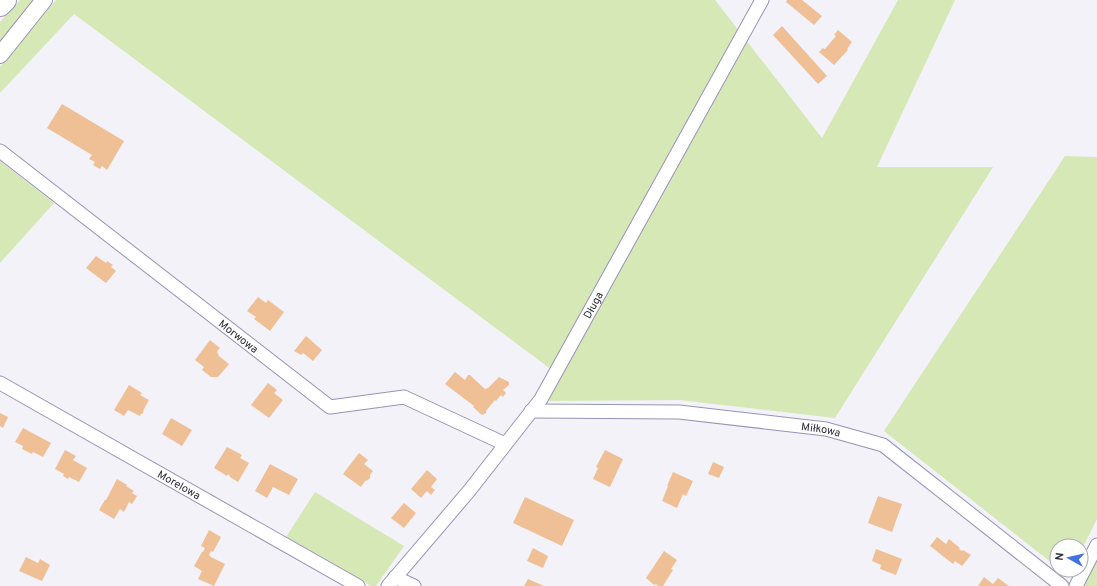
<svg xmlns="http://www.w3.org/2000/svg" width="1097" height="586" viewBox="0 0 1097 586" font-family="Overpass,sans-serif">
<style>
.green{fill:#d6e8b5}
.building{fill:#efc096}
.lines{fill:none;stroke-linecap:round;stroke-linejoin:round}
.minor-casing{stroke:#9793b5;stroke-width:15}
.tertiary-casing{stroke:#9793b5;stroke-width:18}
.motorway-casing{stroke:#9793b5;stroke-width:24}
.minor{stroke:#fff;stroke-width:13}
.tertiary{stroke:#fff;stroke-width:16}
.motorway{stroke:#fff;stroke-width:22}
.labels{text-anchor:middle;stroke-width:3;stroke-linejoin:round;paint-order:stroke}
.street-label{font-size:11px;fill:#2e2d3a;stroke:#fff}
</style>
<rect width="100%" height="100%" fill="#f3f2f9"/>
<g class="green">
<path d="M20,0H38L0,46V22Z"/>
<path d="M56,0H715L822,138L898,0H955L877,167H993L835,418L679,400L545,401L560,376L74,14L0,93V67Z"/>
<path d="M1065,156L1097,157V519L1081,551V546H1057V567L884,431Z"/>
<path d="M0,161L54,203L0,263Z"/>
<path d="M315,492L404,546L376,586H371L286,537Z"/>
<path d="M1097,559V586H1083Z"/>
</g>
<g class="building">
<path d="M787,0H802L822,16L814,25L786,2Z"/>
<path d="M782,26L827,76L818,84L773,35Z"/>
<path d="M838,30L852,42L847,49L848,50L834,65L819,52L823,48L825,49L836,36L834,35Z"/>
<path d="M62,104L124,141L107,170L102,166L100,169L93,165L95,162L89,159L92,155L47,128Z"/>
<path d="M96,256L106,263L107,261L113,265L111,267L116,271L106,283L86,268Z"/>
<path d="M258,297L266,303L268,300L284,312L270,331L254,319L256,317L247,311Z"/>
<path d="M306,336L322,350L313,361L303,353L301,355L294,351Z"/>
<path d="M210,340L220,348L217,351L219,356L229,364L218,377H211L202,370L204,367L195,360Z"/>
<path d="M455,372L465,380L468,375H470L473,378L485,389L488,388L499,377L509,382V385L503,390L506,393L503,397L501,395L496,401L495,400L486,411V413L482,415L473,407L474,406L445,384Z"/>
<path d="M268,383L277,390L274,393L283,400L269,418L251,405Z"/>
<path d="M129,385L142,393L140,395L149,400L144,409L143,413L141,414L140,416L128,410L124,416L114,410Z"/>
<path d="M0,413L8,417L3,428L0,426Z"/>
<path d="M171,418L192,430L182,446L162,434Z"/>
<path d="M23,428L51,443L43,457L33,452L32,454L22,449L23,446L15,442Z"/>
<path d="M227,447L242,455L240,458L249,463L238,482L230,477V476L228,474L227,476L214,468Z"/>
<path d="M65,450L76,456L73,460L87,468L79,482L69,477L68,479L63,476L64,474L55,469Z"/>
<path d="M605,450L623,459L610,487L593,479L598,468L596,467Z"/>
<path d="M359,453L368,460L364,464L373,471L370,475V478L368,480L365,481L361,487L343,474Z"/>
<path d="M713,462L724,467L719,478L708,474Z"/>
<path d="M270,464L298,479L289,495L273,487L267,498L255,491Z"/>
<path d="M427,470L437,479L431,487L435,490L431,495L427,491L421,498L411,489Z"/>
<path d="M673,472L693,481L686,496L683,494L677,508L662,501L668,486H667Z"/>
<path d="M117,479L127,485L126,486L134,491L132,493L137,496L132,504L129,502L124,512L120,509L114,519L99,510L105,500H106Z"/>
<path d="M878,496L902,504L892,532L868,523Z"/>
<path d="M525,497L574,520L562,546L513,523Z"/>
<path d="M404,503L416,513L404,528L391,518Z"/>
<path d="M209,530L221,537L213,552L211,551L209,555L211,557L225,564L214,586L198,579L202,571L194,566L202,552H203L205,548L201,546Z"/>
<path d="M937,537L946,544L949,539L960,548L959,549L962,551L963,550L971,555L962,566L955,561L953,564L930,546Z"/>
<path d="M533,548L548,556L543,568L527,561Z"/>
<path d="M876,549L902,559L896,575L880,569L881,565L872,561Z"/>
<path d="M664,551L677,560L671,569L673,570L663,586H658L656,584L654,585L646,578Z"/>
<path d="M26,557L38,563L40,559L50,565L42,581L19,571Z"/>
<path d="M984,577L993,584L998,578L1009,586H978Z"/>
<path d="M528,579L544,586H524Z"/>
</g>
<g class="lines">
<defs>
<g id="minor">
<path id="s1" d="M0,151L330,407L404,397L505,444"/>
<path id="s2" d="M0,383L358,586"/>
<path id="s3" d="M531,411L679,412L826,429L883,445L1062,586"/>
<path d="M395,577L414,586"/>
<path id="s4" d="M388,586L469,491L541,399L762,0"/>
<path d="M1076,586L1097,545"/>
</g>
<path id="tertiary" d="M0,55L44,0"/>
<path id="motorway" d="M0,5L5,0"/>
</defs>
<use href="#minor" class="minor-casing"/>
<use href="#tertiary" class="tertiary-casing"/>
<use href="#motorway" class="motorway-casing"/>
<use href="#minor" class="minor"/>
<use href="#tertiary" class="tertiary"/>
<use href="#motorway" class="motorway"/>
</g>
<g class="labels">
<g class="street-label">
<text dy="4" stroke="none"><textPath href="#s4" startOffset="349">Długa</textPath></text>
<text dy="4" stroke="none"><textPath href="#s1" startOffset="302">Morwowa</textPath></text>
<text dy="4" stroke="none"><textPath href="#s3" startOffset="291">Miłkowa</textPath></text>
<text dy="4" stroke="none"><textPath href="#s2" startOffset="206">Morelowa</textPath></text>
</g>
</g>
<g transform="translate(1069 558) rotate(278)"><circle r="19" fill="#ffffff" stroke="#ababb0"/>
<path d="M0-3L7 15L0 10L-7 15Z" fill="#4072e3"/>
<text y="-6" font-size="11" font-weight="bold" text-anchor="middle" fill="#2e2d3a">N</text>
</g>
</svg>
